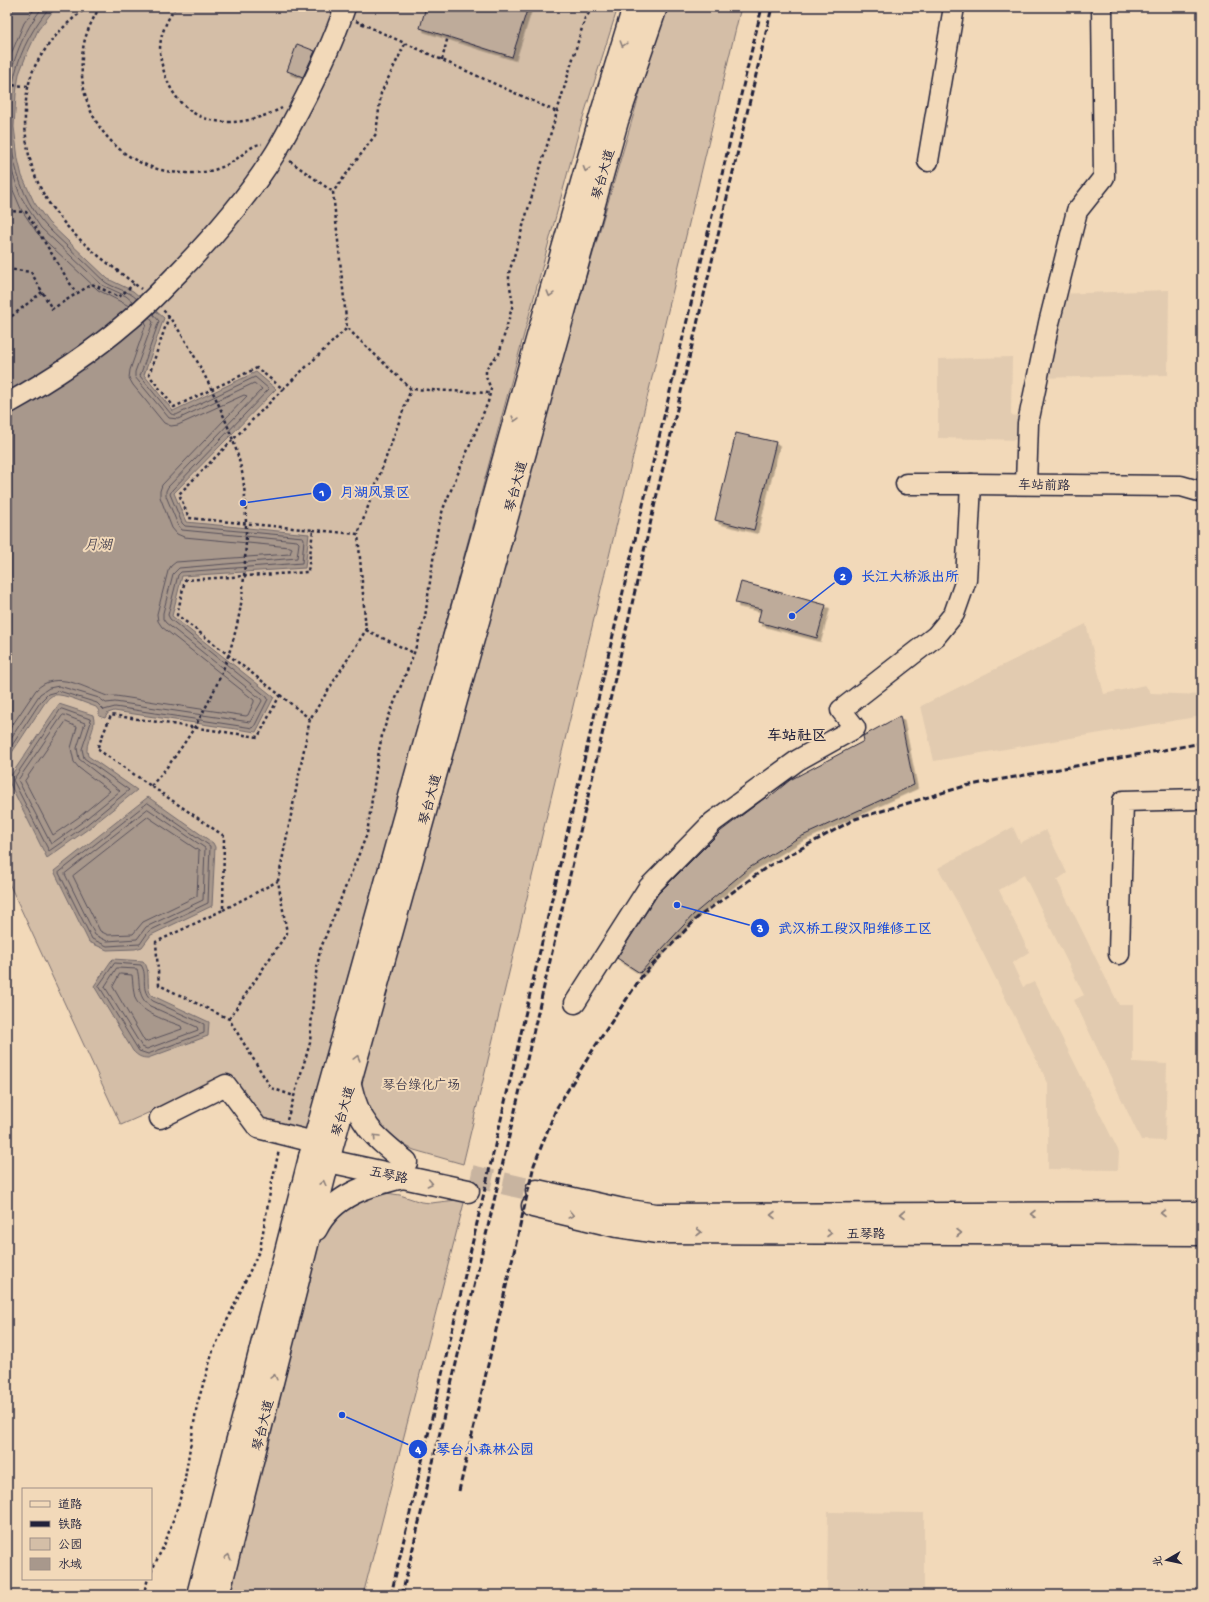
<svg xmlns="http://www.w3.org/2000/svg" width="1209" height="1602" viewBox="0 0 1209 1602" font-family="'Gochi Hand','LXGW WenKai TC',sans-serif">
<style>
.built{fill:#e2cbb0}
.green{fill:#d4bea7;stroke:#7b7071}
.water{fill:#a8988c;stroke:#72696c}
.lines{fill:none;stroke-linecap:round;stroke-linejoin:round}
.shore{stroke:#58515b;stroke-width:1}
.building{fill:#beab9a;stroke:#22223b;filter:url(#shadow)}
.major-tunnel{stroke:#c8b4a0;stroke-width:22;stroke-dasharray:22 11;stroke-linecap:butt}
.minor-casing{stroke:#22223b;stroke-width:23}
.major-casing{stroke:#22223b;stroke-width:25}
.highway-casing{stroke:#22223b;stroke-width:25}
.path{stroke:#22223b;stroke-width:2.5;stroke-dasharray:3 3;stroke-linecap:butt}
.minor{stroke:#f2d9b9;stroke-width:20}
.major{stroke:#f2d9b9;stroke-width:22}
.highway{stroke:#f2d9b9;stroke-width:22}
.rail{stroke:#22223b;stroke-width:3;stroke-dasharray:6 3;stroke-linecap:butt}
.oneway{stroke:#8a7e7a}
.labels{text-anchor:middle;stroke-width:4;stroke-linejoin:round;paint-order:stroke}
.street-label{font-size:13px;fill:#22223b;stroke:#f2d9b9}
.park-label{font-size:13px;fill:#464151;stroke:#f2d9b9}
.water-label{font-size:14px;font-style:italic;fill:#4a4553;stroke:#f2d9b9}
.quarter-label{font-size:15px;font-weight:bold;fill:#22223b;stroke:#f2d9b9}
.leader{fill:none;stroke:#1d4ed8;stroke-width:1.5}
.callout-dot{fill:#1d4ed8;stroke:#f2d9b9;stroke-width:1.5}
.mark-label{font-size:12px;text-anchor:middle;font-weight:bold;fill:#fff}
.callout-label{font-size:14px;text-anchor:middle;font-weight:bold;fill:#1d4ed8;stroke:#f2d9b9;stroke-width:4;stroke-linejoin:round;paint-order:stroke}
</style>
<defs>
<filter id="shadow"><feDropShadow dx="3.5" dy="3.5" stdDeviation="0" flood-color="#0004"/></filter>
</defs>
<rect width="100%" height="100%" fill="#f2d9b9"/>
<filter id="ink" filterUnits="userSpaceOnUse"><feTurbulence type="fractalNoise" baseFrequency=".025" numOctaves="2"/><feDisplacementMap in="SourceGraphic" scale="8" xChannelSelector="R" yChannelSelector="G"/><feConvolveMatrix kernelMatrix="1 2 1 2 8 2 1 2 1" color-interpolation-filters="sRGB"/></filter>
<g filter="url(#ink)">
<g class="built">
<path d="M1169,290L1168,375L1037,378L1056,294Z"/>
<path d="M1012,357L1011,415L1024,417V440L938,438V359Z"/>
<path d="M1086,624L1104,694L1145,685L1151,693L1202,695V716L934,761L921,706Z"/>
<path d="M1013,827L1020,843L1046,830L1067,873L1057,880L1119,1005H1133V1062L1167,1064L1165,1141L1141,1140L1074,1000L1084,995L1024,875L999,890L1029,952L1012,963L1023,987L1034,982L1119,1152L1118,1170L1048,1169V1083L959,905L938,868Z"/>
<path d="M828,1512L924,1513V1595H827Z"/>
</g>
<g class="green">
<path d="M7,7H618L580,127L308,1133L262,1121L229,1077L121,1125L7,879Z"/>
<path d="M665,7H741L463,1164L414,1150L400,1143L372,1122L360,1086L545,418Z"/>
<path d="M379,1192L400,1195L421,1202L431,1203L465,1199L363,1595H229L319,1236L340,1208Z"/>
</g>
<g class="water">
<path d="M7,7H56L38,30L26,56L19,74L16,94L14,127L18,159L22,176L34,202L48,222L108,279L133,291L164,318L144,375L173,411L256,372L276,389L174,493L186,522L309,534L305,568L182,576L172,616L274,697L256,732L114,711L108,713L105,718L99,716V711L96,707C87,704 63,693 54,695C50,696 47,700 44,704L7,760Z"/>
<path d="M59,704L93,715C98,730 83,741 88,756L137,790L88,829L47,858L8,780Z"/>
<path d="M148,797L213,843L215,847L212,906L151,935L142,947L135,949L107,950L89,942L54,871Z"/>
<path d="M113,959L143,961C152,970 145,985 151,995L209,1022L208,1036L148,1058C141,1058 138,1056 133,1051L94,986L111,961Z"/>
</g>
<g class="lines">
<g class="shore">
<path d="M50,7C34,26 21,49 15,74C4,123 10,187 46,226C57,237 69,248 81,259C89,266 97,275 105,282C115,289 128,290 137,299"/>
<path d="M7,64L24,23L36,7"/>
<path d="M7,94C11,63 23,31 43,7"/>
<path d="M7,144L9,162L20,195L27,207L41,228L102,285L126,296L133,302"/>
<path d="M7,176L21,209L37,233L98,290L129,306"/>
<path d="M62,709L90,719L91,722L82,749L84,758L129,790L85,826L49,851L13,780L60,710Z"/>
<path d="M64,715L85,723L77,748L79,759L120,791L82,822L51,844L18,780L62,716Z"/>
<path d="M66,722L77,727L71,748L74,762L79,768L110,791L79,817L53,835L25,781Z"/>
<path d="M7,733L36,690C56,669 85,688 107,696C109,697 113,696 116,696L246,716L248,715L254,702V700L162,627L158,621L157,614L168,571L171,566L176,562L290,554L292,548L290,547L184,537L177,534L172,528L160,497V491L162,485L247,396L244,395L178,425L171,426L164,423L133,385L129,378L130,370L146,324L145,321"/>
<path d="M7,744L40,694L49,688L59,686L99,698L106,703L115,702L250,722L262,701L261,699L166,623L163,619V613L173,574L179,568L297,558L299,543L297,541L182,530L178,525L166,496V491L168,487L262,389L254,383L178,419L169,418L135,377V372L153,322L149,317"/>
<path d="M7,753L41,701L48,694L59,691L97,703L104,710L115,707L253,728L254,727L268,699L267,697L170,619L168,615L178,575L181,572L302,563L304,539L303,537L185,526L182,523L170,494L172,490L269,389L255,377L176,415L171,414L140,376L159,321L153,314"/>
<path d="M148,803L210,846L208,903L149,931L140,944L107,946L92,939L59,873Z"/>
<path d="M148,809L205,848L203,900L146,927L137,939L107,941L95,935L65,874Z"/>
<path d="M148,817L199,851L197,896L143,922L133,934L108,935L100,931L73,876Z"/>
<path d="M115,963L141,965C149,976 138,990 153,1001L204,1024V1033L148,1054L139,1051L99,986Z"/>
<path d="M117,968L137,969C141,983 136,996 150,1006L197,1027L198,1030L147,1049L142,1047L105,987Z"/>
<path d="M120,974L132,975C133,983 133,990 135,998C142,1014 166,1020 181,1026L182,1029L145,1042L113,987Z"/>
</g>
</g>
<g class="building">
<path d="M426,7H528L512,57L420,28Z"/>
<path d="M297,44L315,51L303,77L287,71Z"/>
<path d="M736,433L776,442L754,530L715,520Z"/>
<path d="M741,582L826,605L817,638L758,622L761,609L735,603Z"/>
<path d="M900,716L914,785L798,838L749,868L694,914L640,973L617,958L658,894L721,831L766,797L767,799L790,780L864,741L863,736Z"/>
</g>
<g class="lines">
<path class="major-tunnel" d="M471,1176L537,1191"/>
<defs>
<g id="minor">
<path d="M928,161L954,7"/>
<path d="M7,404C50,380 90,354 127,322C146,307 162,289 179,272C215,235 249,196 276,152C284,139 291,125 298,112C316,78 333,43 345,7"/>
<path d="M906,484H971L1181,486L1202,492"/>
<path d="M1026,484L1028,423L1049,323L1077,211L1104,177L1102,7"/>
<path d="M1119,954L1123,801L1202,799"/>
<path d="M575,1003L649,887L713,822L798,760L855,728L841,710L936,636L954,614L966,580L971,484"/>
<path d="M160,1118L226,1085L258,1128L314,1142"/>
</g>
<g id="major">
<path d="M310,1157L468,1191"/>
<path d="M537,1191L623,1210L656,1215L1202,1213"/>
<path d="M533,1206L617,1226L656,1232L1202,1234"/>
</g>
<g id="highway">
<path d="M350,1085C359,1125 375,1137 406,1162"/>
<path d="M316,1229C333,1195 368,1185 403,1177"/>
<path d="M198,1595L314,1142L537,340L601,116L634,7"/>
<path d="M218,1595L332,1146L617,121L656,7"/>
</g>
</defs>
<use href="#minor" class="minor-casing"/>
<use href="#major" class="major-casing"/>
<use href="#highway" class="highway-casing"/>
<g class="path">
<path d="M88,7C65,23 47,43 34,68C28,82 26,97 25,112C24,152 35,189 61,219C83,247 114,267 141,289"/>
<path d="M100,7C92,20 85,34 83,49C72,122 130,182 203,172C215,171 229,165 239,157C246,152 253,144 262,144"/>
<path d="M175,7C159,34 155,50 167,80C187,130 239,130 282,108"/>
<path d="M356,21L557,112"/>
<path d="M405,44L381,93L376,134L333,192L347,328L411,389L490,393"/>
<path d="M442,60L448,36"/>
<path d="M7,85L28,86"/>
<path d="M290,161L333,192"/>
<path d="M7,211L26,212L76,293"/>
<path d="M7,269L31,272L52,309L92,284L119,297L134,284"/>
<path d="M169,316L149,375L174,407L257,368L283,389L179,494L189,518L313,530L308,572L185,580L177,615L280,695L258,737L111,715L97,749L224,836L223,910L156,942L159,985L229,1019L271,1088L294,1096"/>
<path d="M7,320L42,292"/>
<path d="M283,389L347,328"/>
<path d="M313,530L358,534L411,389"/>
<path d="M366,630L414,653"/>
<path d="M280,695L310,719"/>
<path d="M151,786C195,737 231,670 241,604C244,584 245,562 246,541C246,518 246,495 242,472C235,440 222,411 208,382C195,357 182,331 163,310"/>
<path d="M223,910L278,881"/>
<path d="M229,1019L287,933L278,881L310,719L366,630L358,534"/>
<path d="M287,1120L310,1043L314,985L320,950L367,834L379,750L383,731L414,653L425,617L437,532L443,509L488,402L491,389L486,377V370L489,364L499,354L513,304L509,281V273L585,18L594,7"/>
<path d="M151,1572L165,1543L178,1506L184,1484L197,1405L213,1351L260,1249L271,1187L279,1150"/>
<path d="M143,1595L148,1579"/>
</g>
<use href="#minor" class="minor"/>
<use href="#major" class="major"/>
<use href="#highway" class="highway"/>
<g class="rail">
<path d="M459,1491L534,1165L556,1109L596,1045L642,976L697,918L767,867L855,819L965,786L1202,743"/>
<path d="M391,1595L650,475L762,7"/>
<path d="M402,1595L574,858L660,481L772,7"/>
</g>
</g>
<defs><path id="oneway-chevron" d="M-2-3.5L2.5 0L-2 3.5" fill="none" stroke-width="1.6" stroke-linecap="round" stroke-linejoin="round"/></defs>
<g class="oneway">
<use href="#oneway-chevron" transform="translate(623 44) rotate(107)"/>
<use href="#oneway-chevron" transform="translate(586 169) rotate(106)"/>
<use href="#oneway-chevron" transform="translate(550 294) rotate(106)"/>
<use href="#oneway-chevron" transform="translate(515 419) rotate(106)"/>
<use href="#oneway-chevron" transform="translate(357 1058) rotate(-75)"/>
<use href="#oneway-chevron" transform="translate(376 1137) rotate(-133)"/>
<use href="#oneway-chevron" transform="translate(323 1183) rotate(-76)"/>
<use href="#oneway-chevron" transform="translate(430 1183) rotate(12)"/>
<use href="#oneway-chevron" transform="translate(1163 1213) rotate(180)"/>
<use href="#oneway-chevron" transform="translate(903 1214) rotate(180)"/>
<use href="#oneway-chevron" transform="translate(1033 1214) rotate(180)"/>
<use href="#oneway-chevron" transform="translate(571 1215) rotate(14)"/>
<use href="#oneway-chevron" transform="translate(773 1215) rotate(180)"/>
<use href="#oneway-chevron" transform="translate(699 1232)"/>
<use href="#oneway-chevron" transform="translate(829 1233)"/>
<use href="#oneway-chevron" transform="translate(959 1233)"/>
<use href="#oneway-chevron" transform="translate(274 1377) rotate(-76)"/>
<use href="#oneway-chevron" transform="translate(228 1557) rotate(-76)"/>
</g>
</g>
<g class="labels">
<g class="street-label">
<text transform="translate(602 174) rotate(-74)" y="5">琴台大道</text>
<text transform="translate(1044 484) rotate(1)" y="5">车站前路</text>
<text transform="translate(515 486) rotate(-75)" y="5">琴台大道</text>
<text transform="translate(429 799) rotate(-75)" y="5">琴台大道</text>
<text transform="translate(342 1111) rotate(-74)" y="5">琴台大道</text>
<text transform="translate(389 1174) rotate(12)" y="5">五琴路</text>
<text x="866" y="1238">五琴路</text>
<text transform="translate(262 1425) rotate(-76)" y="5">琴台大道</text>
</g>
<g class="park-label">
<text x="421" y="1089">琴台绿化广场</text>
</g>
<g class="water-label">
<text x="98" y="549">月湖</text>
</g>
<g class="quarter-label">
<text x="797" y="740">车站社区</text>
</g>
</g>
<path class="leader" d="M243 503L322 492M792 616L843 576M677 905L760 928M342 1415L418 1449"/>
<g class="callout-dot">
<circle cx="243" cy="503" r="4"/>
<circle cx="792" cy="616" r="4"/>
<circle cx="677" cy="905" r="4"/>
<circle cx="342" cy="1415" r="4"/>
<circle cx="322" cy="492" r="10"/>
<circle cx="843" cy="576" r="10"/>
<circle cx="760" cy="928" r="10"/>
<circle cx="418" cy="1449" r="10"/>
</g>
<g class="mark-label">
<text x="322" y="496">1</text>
<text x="843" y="580">2</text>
<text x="760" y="932">3</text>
<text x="418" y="1453">4</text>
</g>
<g class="callout-label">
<text x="375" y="497">月湖风景区</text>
<text x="910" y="581">长江大桥派出所</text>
<text x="855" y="933">武汉桥工段汉阳维修工区</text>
<text x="485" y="1454">琴台小森林公园</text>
</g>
<rect width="1209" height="1602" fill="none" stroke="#f2d9b9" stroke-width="24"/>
<rect x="12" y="12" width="1185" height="1578" fill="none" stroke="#22223b" stroke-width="1.5" filter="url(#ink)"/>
<rect x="22" y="1488" width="130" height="92" fill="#f2d9b9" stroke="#9f9087"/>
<rect x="30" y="1501" width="20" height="6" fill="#f2d9b9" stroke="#9f9087"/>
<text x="58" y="1508" font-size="12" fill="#22223b">道路</text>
<rect x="30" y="1521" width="20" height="6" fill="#22223b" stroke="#9f9087"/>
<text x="58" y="1528" font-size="12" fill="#22223b">铁路</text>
<rect x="30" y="1538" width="20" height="12" fill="#d4bea7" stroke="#9f9087"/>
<text x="58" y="1548" font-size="12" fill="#22223b">公园</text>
<rect x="30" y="1558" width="20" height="12" fill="#a8988c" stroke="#9f9087"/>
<text x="58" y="1568" font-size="12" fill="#22223b">水域</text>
<g transform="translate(1167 1560) rotate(261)" stroke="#f2d9b9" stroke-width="3" paint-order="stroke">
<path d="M0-3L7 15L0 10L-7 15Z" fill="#22223b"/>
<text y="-6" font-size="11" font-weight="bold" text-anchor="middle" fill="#22223b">北</text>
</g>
</svg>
